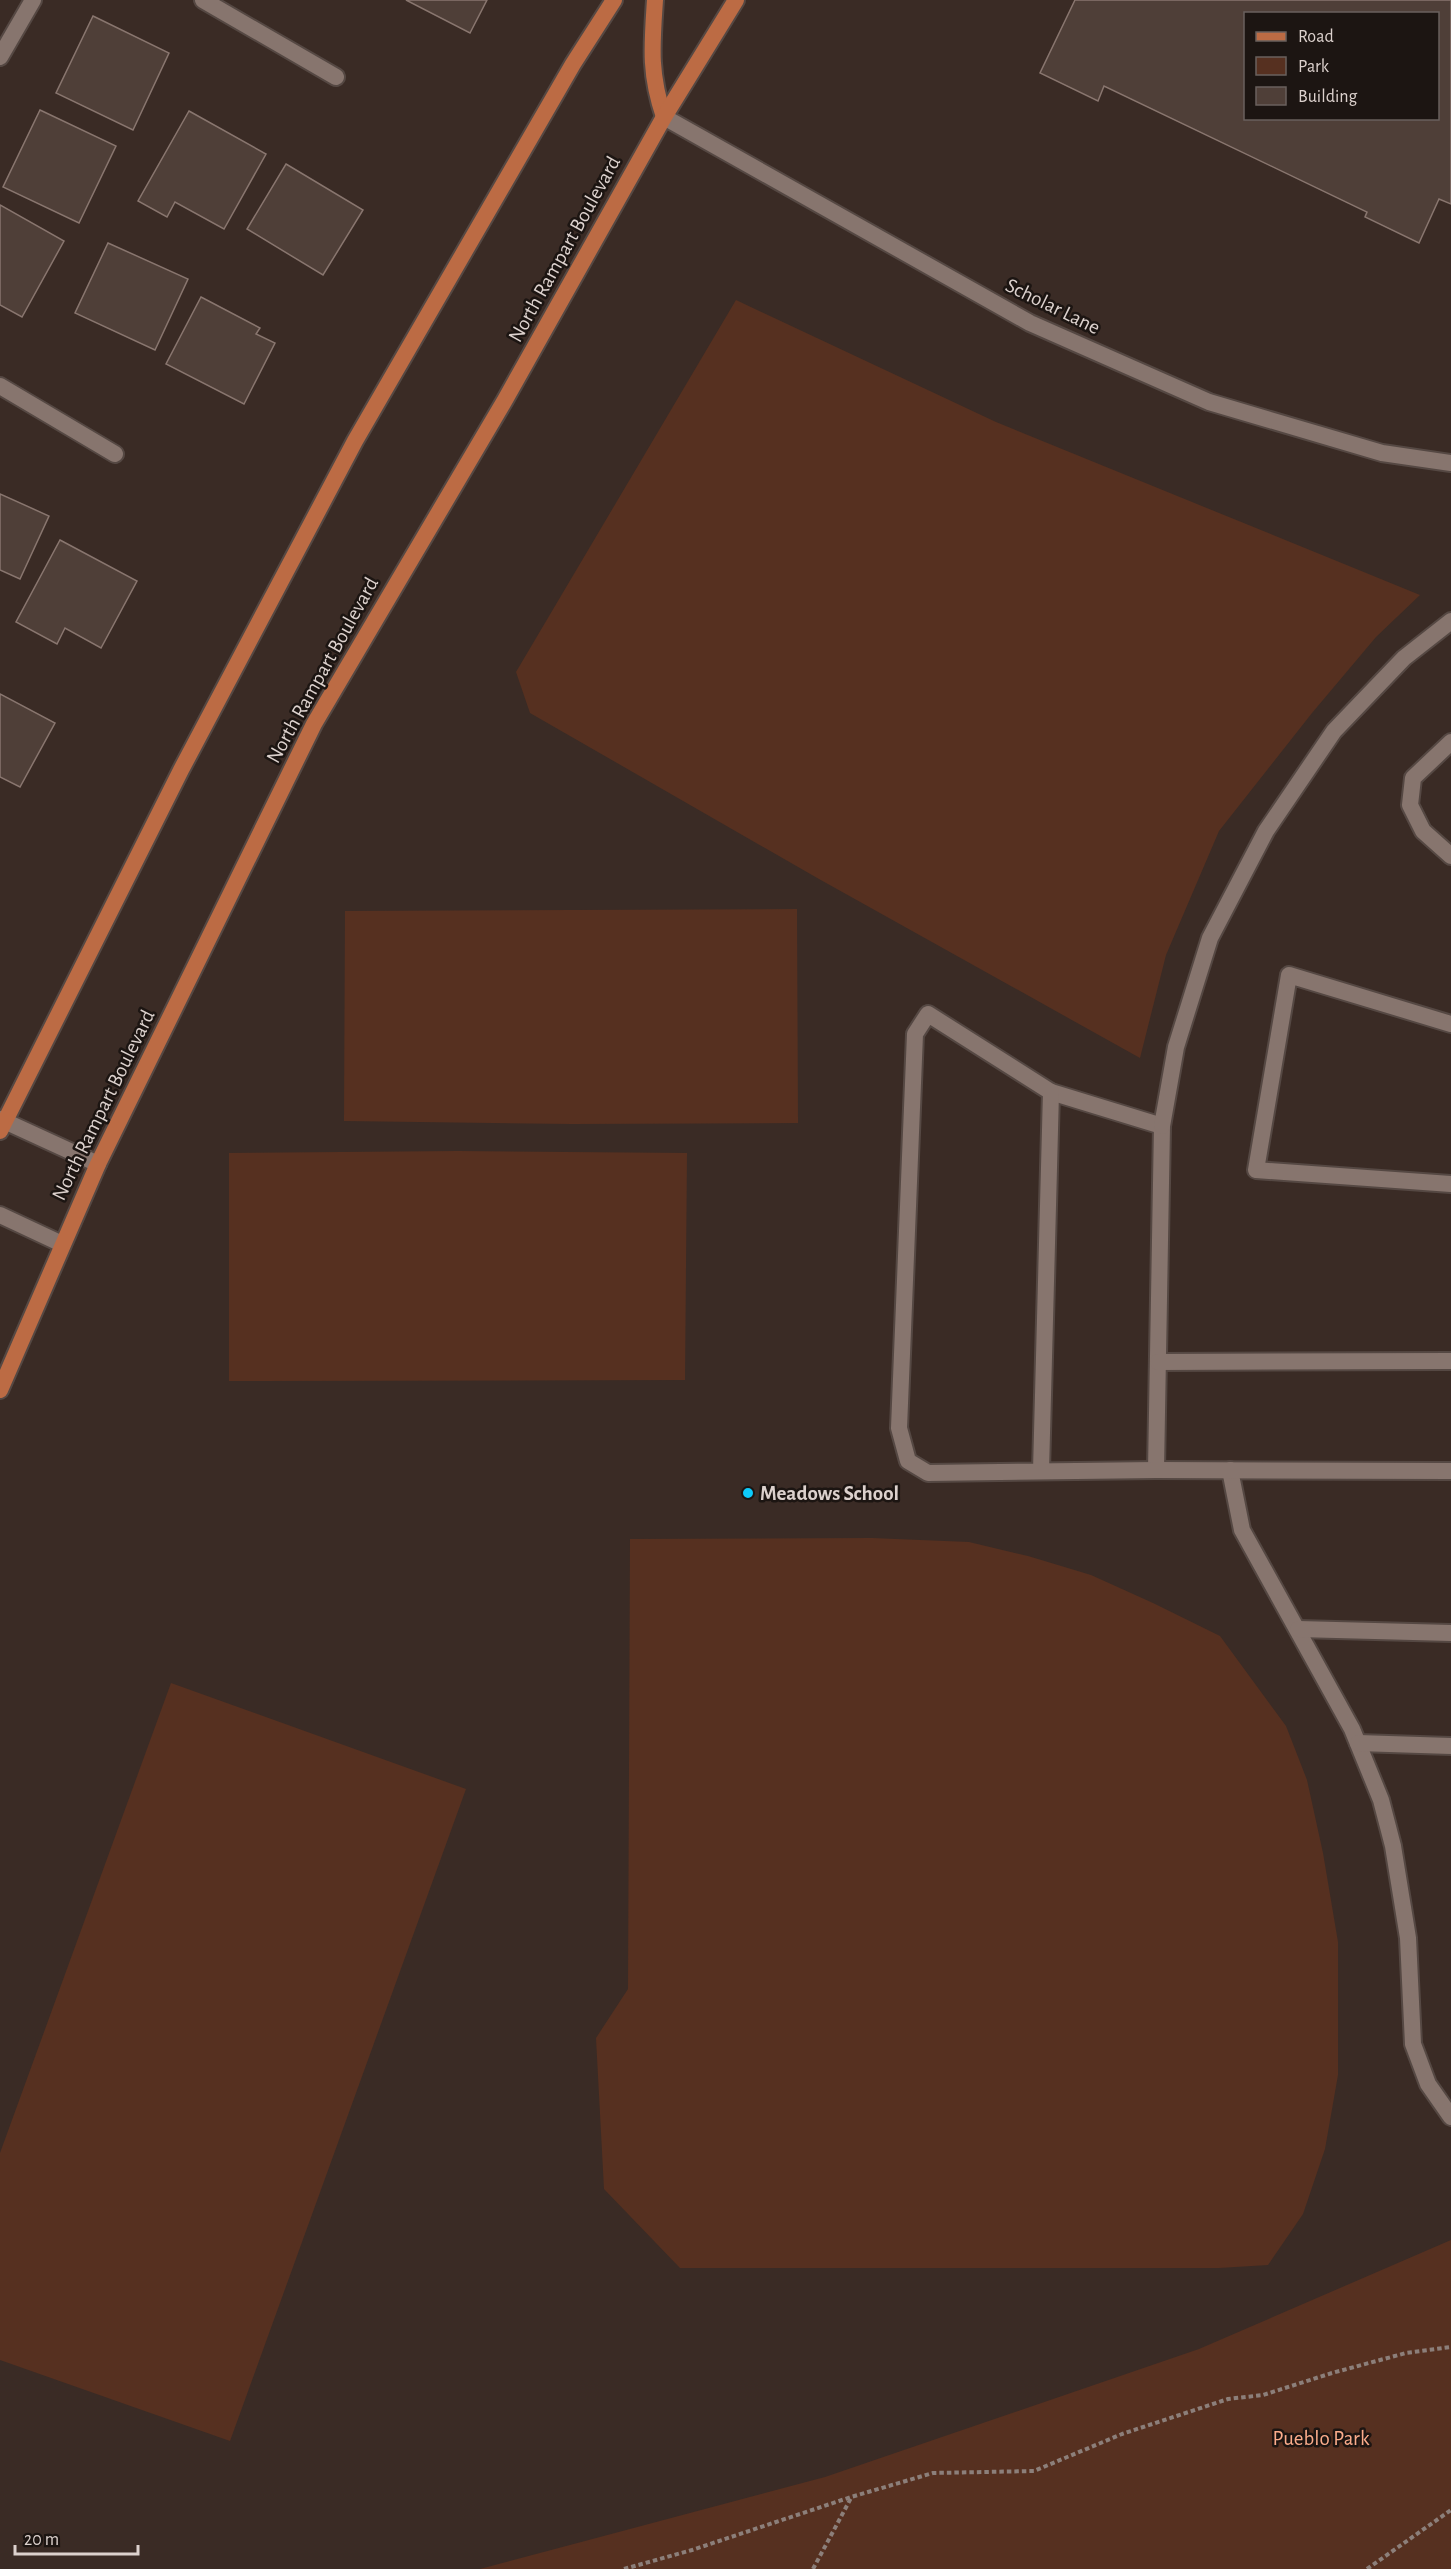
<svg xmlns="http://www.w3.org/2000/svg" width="1451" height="2569" viewBox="0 0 1451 2569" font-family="'Alegreya Sans',sans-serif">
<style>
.green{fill:#563020}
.building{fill:#4f3f38;stroke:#89766f;stroke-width:1.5;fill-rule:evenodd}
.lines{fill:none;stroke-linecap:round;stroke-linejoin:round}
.service-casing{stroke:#554843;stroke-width:20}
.minor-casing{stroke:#554843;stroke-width:20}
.tertiary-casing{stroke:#554843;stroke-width:20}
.primary-casing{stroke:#554843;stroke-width:20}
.path{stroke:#8c7f7a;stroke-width:4;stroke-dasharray:4.5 3;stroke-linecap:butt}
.service{stroke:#87756e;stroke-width:16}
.minor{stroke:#87756e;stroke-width:16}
.tertiary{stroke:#87756e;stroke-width:16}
.primary{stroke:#bc6b44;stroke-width:16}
.poi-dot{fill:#0dcafa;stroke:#1c1512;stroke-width:2}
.labels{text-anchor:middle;stroke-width:5;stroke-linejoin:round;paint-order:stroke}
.street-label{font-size:21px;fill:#dcd1cd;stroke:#1c1512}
.poi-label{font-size:21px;font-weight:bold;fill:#dcd1cd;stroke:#1c1512;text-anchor:start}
.park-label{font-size:21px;fill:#fbac8b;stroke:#1c1512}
</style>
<rect width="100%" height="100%" fill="#3a2b25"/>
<g class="green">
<path d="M736,300L996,422L1420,595L1376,637L1312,713L1219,831L1166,955L1140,1058L819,879L530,713L516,672Z"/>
<path d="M797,909L798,1123L572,1124L344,1121L345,911Z"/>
<path d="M458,1151L687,1153L685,1380L229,1381V1153Z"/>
<path d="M872,1538L969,1542L1028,1556L1091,1575L1153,1603L1220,1636L1286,1726L1307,1780L1323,1853L1338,1942V2075L1325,2149L1303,2214L1268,2265L1219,2268H680L604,2189L596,2038L628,1989L630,1539Z"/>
<path d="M171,1683L466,1789L230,2441L0,2360V2153Z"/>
<path d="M1451,2240V2569H480L825,2477L1199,2349Z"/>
</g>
<g class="building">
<path d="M406,0H487L470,33Z"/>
<path d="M1075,0H1451V204L1439,199L1419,243L1365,217L1367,212L1104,86L1098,101L1040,73ZM1246,14H1438V118H1246Z"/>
<path d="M93,16L169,53L133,130L56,93Z"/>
<path d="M40,110L116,146L79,223L3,187Z"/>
<path d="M189,111L266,154L224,229L175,202L167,217L138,201Z"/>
<path d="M286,164L363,210L323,275L247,229Z"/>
<path d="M0,205L64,241L22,317L0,305Z"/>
<path d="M108,243L188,279L155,350L75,313Z"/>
<path d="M201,297L260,328L256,334L275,343L244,404L166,364Z"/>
<path d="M0,494L49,516L20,579L0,570Z"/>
<path d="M60,540L137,581L101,648L65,628L57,644L16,622Z"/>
<path d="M0,694L55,723L20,787L0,777Z"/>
</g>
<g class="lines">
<defs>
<g id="service">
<path d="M1451,742L1413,778L1410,805L1423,831L1451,856"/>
<path d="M1451,1024L1289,975L1256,1170L1451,1184"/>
<path d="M1051,1092L1162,1126L1156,1470"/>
<path d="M1162,1126L1176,1047L1210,938L1266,831L1334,731L1404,658L1451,621"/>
<path d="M1158,1362L1451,1361"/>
<path d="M1230,1470L1242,1530L1352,1729L1381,1800L1393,1846L1408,1938L1413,2044L1428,2084L1451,2117"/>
<path d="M1041,1471L1051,1092L928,1014L915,1034L899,1428L908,1461L928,1473L1156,1470L1451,1471"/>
<path d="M1298,1629L1451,1633"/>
<path d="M1358,1743L1451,1746"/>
</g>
<g id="minor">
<path d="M203,0L336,77"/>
<path d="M0,57L33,0"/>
<path d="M0,386L115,454"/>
</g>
<g id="tertiary">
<path d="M664,117L1030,323L1209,402L1382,453L1451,463"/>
<path d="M0,1119L98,1164"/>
<path d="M0,1215L62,1244"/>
</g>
<g id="primary">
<path d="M655,0C652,45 649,73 664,117"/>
<path d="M0,1131L181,770L355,441L573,64L614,0"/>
<path d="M0,1390L98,1164L314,724L505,400L664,117L736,0"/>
</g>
</defs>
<use href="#service" class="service-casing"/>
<use href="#minor" class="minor-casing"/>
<use href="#tertiary" class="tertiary-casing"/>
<use href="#primary" class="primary-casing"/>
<g class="path">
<path d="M624,2569L692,2550L851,2497L933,2473L1034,2471L1122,2434L1228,2399L1263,2395L1332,2373L1406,2353L1451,2347"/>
<path d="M813,2569L851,2498"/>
<path d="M1367,2569L1451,2510"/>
</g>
<use href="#service" class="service"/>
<use href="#minor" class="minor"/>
<use href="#tertiary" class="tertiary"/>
<use href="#primary" class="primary"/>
</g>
<circle class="poi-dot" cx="748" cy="1493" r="6"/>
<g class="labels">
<g class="street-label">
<text transform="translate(564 249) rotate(-61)" y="7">North Rampart Boulevard</text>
<text transform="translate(1053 306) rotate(26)" y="7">Scholar Lane</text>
<text transform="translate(322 670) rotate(-61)" y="7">North Rampart Boulevard</text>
<text transform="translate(103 1105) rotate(-64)" y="7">North Rampart Boulevard</text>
</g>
<g class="poi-label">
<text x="760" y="1500">Meadows School</text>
</g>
<g class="park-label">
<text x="1321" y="2445">Pueblo Park</text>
</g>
</g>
<rect x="1244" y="12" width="195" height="108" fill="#1c1512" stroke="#69605d" stroke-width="1.5"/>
<rect x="1256" y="32" width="30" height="9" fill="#bc6b44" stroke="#69605d" stroke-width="1.5"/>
<text x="1298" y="42" font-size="18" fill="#dcd1cd">Road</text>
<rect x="1256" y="57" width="30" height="18" fill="#563020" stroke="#69605d" stroke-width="1.5"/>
<text x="1298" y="72" font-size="18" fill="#dcd1cd">Park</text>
<rect x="1256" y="87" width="30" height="18" fill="#4f3f38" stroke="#69605d" stroke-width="1.5"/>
<text x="1298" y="102" font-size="18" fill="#dcd1cd">Building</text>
<path d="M15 2545v9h123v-9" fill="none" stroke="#dcd1cd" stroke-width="3"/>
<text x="24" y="2545" font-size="18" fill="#dcd1cd" stroke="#1c1512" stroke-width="4.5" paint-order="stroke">20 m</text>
</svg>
